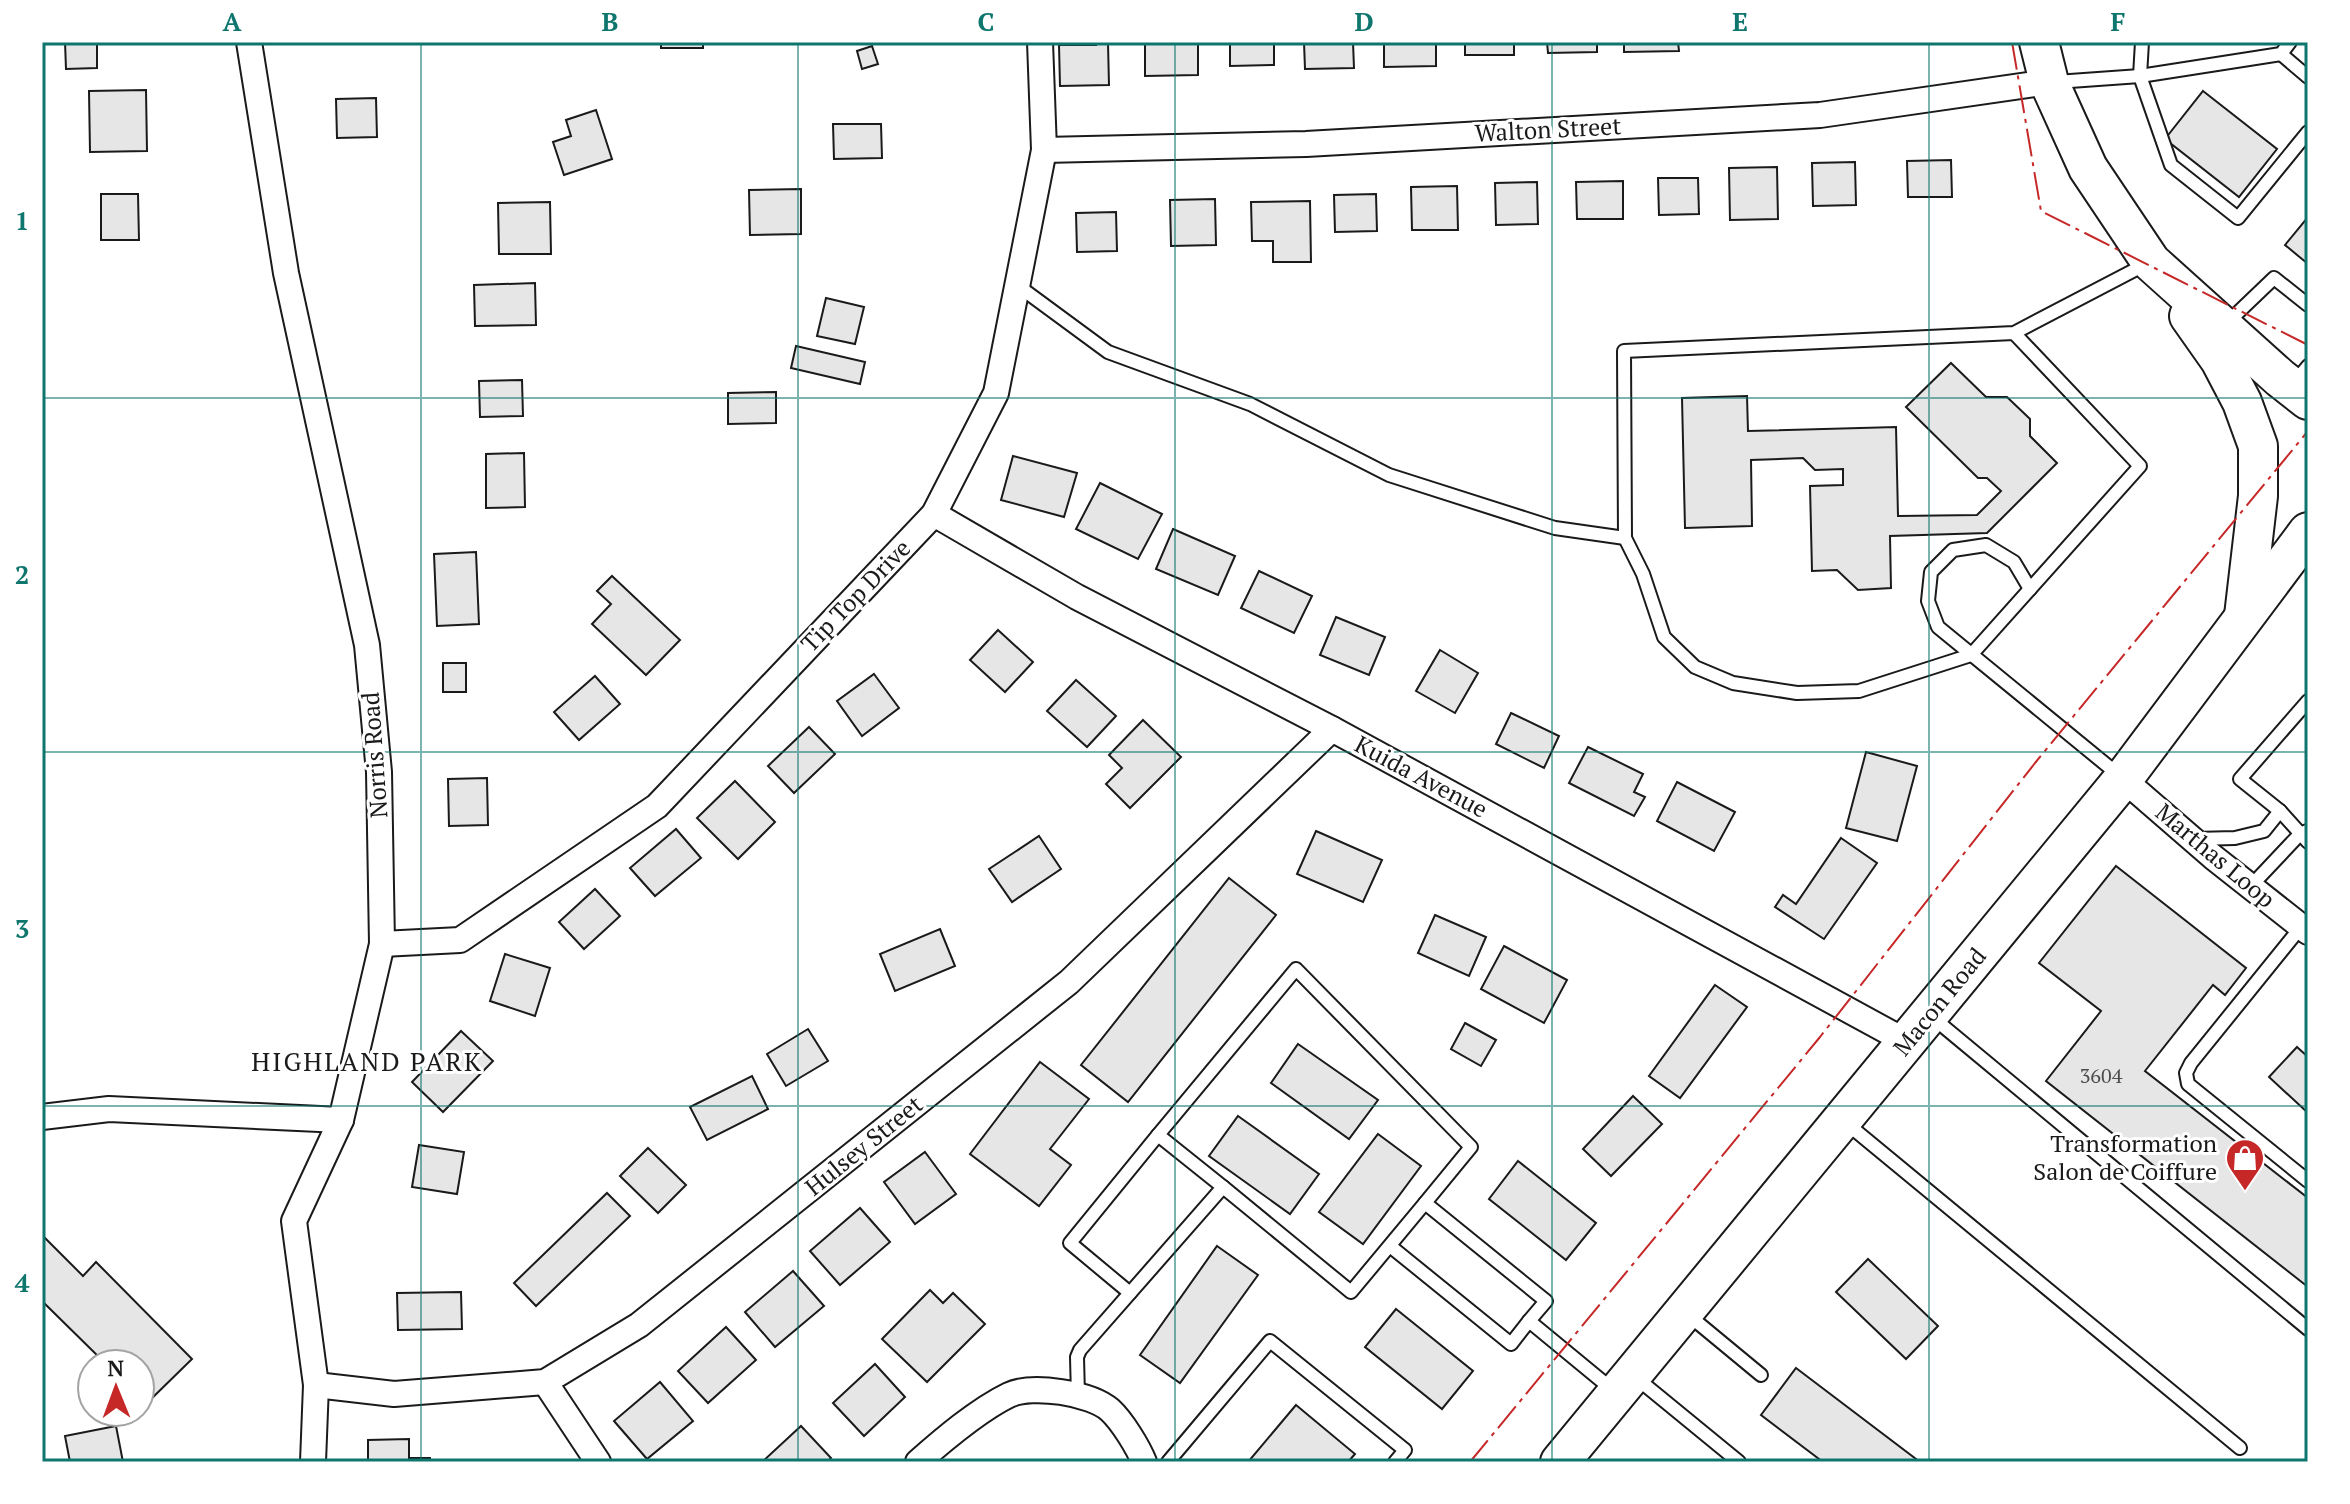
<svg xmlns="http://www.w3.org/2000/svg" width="2350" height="1504" viewBox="0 0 2350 1504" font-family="'PT Serif',serif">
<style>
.building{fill:#e6e6e6;stroke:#1a1a1a;stroke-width:2}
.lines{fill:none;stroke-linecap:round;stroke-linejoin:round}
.lane-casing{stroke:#1a1a1a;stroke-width:16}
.street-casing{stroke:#1a1a1a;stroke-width:28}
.primary-casing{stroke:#1a1a1a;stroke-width:42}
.lane{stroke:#fff;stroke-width:12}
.street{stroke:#fff;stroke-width:24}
.primary{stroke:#fff;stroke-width:38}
.power{stroke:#c62828;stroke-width:2;stroke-dasharray:28 6 4 6;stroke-linecap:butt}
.grid{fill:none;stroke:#0f766e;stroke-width:2;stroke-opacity:0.55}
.labels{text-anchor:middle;stroke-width:6;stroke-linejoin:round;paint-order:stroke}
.number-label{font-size:20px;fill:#4d4d4d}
.street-label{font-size:24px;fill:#1a1a1a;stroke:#fff}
.poi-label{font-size:24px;fill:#1a1a1a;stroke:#fff;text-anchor:end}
.neighbourhood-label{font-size:26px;letter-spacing:2px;fill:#1a1a1a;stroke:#fff}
.neatline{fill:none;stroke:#0f766e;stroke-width:3}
.grid-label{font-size:26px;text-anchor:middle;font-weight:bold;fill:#0f766e}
</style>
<rect width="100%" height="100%" fill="#fff"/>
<g class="building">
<path d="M65,42H97V68L66,69Z"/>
<rect x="661" y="42" width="42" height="6"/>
<path d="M1096,42H1121L1108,43L1109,85L1060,86L1059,45H1096Z"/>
<path d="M1145,42H1198V75L1145,76Z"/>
<path d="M1230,42H1274V65L1230,66Z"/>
<path d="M1304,42H1353L1354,68L1305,69Z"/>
<path d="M1384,42H1436V66L1384,67Z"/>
<rect x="1465" y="42" width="49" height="13"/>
<path d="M1547,42H1597V52L1548,53Z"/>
<path d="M1624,42H1678L1679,51L1624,52Z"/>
<path d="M872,46L878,64L862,69L857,51Z"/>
<path d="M146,90L147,151L90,152L89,91Z"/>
<path d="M2203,91L2277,149L2239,197L2165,139Z"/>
<path d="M376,98L377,137L337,138L336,99Z"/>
<path d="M596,110L612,159L564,175L553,142L571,136L566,120Z"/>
<path d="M833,124H881L882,158L834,159Z"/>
<path d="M1951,160L1952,197H1908L1907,161Z"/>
<path d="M1855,162L1856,205L1813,206L1812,163Z"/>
<path d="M1777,167L1778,219L1730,220L1729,168Z"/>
<path d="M1658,178H1698L1699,214L1659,215Z"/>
<path d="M1623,181V219H1577L1576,182Z"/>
<path d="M1537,182L1538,224L1496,225L1495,183Z"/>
<path d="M1457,186L1458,230H1412L1411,187Z"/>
<path d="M801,189V234L750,235L749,190Z"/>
<path d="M101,194H138L139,240H101Z"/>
<path d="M1376,194L1377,231L1335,232L1334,195Z"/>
<path d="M1215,199L1216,245L1171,246L1170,200Z"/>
<path d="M1310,201L1311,262H1273V241H1252L1251,202Z"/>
<path d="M550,202L551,254H499L498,203Z"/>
<path d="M1116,212L1117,251L1077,252L1076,213Z"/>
<path d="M2308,217V264L2285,245Z"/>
<path d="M535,283L536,325L475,326L474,285Z"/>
<path d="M826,298L864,307L855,344L817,336Z"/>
<path d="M796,346L865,362L860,384L791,368Z"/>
<path d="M1951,363L1986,397H2007L2030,419V436L2057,463L1987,533L1890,536L1891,588L1858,590L1837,570L1812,571L1810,486L1843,485V469L1815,470L1803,458L1751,460L1752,526L1685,528L1682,398L1747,396L1748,431L1896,427L1898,516L1977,515L2001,491L1987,478H1978L1906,407Z"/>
<path d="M522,380L523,416L480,417L479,381Z"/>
<path d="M776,392V423L728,424V393Z"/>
<path d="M524,453L525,507L486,508V454Z"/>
<path d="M1013,456L1077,473L1064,517L1001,500Z"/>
<path d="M1100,483L1162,514L1138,559L1076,529Z"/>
<path d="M1173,529L1235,556L1218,595L1156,569Z"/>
<path d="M476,552L479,624L437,626L434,554Z"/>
<path d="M1259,571L1312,596L1294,633L1241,608Z"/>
<path d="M612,576L680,640L646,675L592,624L611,604L597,591Z"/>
<path d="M1336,617L1385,637L1369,675L1320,655Z"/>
<path d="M998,630L1033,662L1005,692L970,660Z"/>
<path d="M1440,650L1478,673L1455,713L1416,691Z"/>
<rect x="443" y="663" width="23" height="29"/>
<path d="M874,674L899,708L862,736L837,701Z"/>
<path d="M595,676L620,704L579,740L554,712Z"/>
<path d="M1076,680L1116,716L1087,747L1047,711Z"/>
<path d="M1511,713L1559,736L1544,768L1496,744Z"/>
<path d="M1143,720L1181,757L1130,808L1106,784L1122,768L1109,755Z"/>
<path d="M809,727L835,754L794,793L768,766Z"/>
<path d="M1588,747L1643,774L1634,792L1645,797L1634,816L1569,783Z"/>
<path d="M1866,752L1917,766L1897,841L1846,828Z"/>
<path d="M487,778L488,825L449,826L448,779Z"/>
<path d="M735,781L775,822L738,859L697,818Z"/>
<path d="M1677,782L1735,812L1714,851L1657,821Z"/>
<path d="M676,829L701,858L655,896L630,868Z"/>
<path d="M1316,831L1382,860L1363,902L1297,874Z"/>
<path d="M1039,836L1061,869L1012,902L989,869Z"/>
<path d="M1841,838L1877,863L1824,939L1775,907L1783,895L1796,904Z"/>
<path d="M2116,866L2246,968L2225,995L2213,985L2145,1071L2308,1198V1287L2046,1081L2101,1011L2039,963Z"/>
<path d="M1229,878L1276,915L1128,1102L1081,1065Z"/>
<path d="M595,889L620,916L584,949L559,922Z"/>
<path d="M1435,915L1486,937L1469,976L1418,953Z"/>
<path d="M940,929L955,966L895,991L880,954Z"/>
<path d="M1504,946L1567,980L1544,1023L1481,989Z"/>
<path d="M505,954L550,968L535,1016L490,1001Z"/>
<path d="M1715,985L1747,1007L1680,1098L1649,1076Z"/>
<path d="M1465,1023L1496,1040L1481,1066L1451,1049Z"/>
<path d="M808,1029L828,1061L786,1086L767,1054Z"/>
<path d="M461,1031L493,1061L443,1112L412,1082Z"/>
<path d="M1298,1044L1378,1100L1349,1139L1271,1083Z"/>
<path d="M2297,1047L2308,1057V1113L2269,1077Z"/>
<path d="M1040,1062L1089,1099L1050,1149L1071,1165L1039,1206L970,1154Z"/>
<path d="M752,1076L768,1109L707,1140L690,1107Z"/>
<path d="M1633,1096L1662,1124L1611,1176L1583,1149Z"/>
<path d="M1238,1116L1319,1174L1290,1214L1209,1156Z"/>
<path d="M1378,1134L1421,1166L1363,1244L1319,1212Z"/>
<path d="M419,1145L464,1152L457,1194L412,1187Z"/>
<path d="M648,1148L686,1185L658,1213L620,1176Z"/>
<path d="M925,1152L956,1194L915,1224L884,1182Z"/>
<path d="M1518,1161L1596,1223L1566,1260L1489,1199Z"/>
<path d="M607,1193L630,1216L536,1306L514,1283Z"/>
<path d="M860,1208L890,1242L840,1285L810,1251Z"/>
<path d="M42,1235L83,1276L96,1262L192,1359L146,1404L140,1398V1364H106L42,1301Z"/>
<path d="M1217,1246L1258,1275L1180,1383L1140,1355Z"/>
<path d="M1868,1259L1938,1326L1906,1359L1836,1292Z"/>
<path d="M793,1271L824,1306L775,1347L745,1312Z"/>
<path d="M930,1290L943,1303L953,1293L985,1324L927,1382L882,1339Z"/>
<path d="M461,1292L462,1329L398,1330L397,1293Z"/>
<path d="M1396,1309L1473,1371L1442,1409L1365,1347Z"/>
<path d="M726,1327L756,1360L708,1403L678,1371Z"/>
<path d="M875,1364L905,1397L864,1436L833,1403Z"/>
<path d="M1796,1368L1916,1459L1914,1462H1823L1761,1415Z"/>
<path d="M660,1382L693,1421L647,1459L614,1421Z"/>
<path d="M1296,1405L1355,1454L1348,1462H1248Z"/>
<path d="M116,1426L123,1462H70L65,1436Z"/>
<path d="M801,1426L831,1458L827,1462H762Z"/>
<path d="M409,1439V1458H430V1462H368V1440Z"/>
</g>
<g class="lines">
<defs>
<g id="lane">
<path d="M2142,42L2140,76L2171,165L2238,218L2308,132"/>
<path d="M2281,54L2308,77"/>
<path d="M2056,82L2140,76L2281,54L2290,42"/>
<path d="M1017,285L1108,352L1250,404L1389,475L1555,528L1625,538"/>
<path d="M2227,323L2274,278L2308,305"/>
<path d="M2014,333L2140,466L1971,655L1859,691L1797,693L1733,683L1695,667L1664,637L1643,574L1625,538L1624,351L2014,333L2148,263"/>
<path d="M2293,384L2308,366"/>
<path d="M2030,589L2014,562L1986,545L1953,550L1931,572L1928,601L1938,627L2120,776"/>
<path d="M2308,701L2240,779L2280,811L2308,842"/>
<path d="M2194,839L2235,838L2264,831L2280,811"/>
<path d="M2250,887L2300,834L2307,831"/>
<path d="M2301,927L2191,1063L2186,1073L2188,1084L2308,1181"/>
<path d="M1932,1017L2308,1329"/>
<path d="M1845,1122L2240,1448"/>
<path d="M1223,1187L1351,1292L1425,1203"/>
<path d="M1390,1246L1511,1344L1529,1321"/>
<path d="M1130,1293L1070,1243L1158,1135"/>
<path d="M1686,1313L1761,1375"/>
<path d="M1634,1376L1739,1462"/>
<path d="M1078,1396L1077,1357L1080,1350L1223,1187L1158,1135L1296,969L1471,1147L1425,1203L1546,1301L1529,1321L1614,1391"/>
<path d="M1168,1462L1270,1341L1405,1450L1395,1462"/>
</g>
<g id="street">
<path d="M249,42L286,273L367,645L379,772L382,944L341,1120L294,1221L316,1385L313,1462"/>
<path d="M1044,150L1306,144L1820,115L2049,82"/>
<path d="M934,514L1077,597L1332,729L1907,1042"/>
<path d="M2123,779L2213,857L2308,932"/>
<path d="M382,944L460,940L657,806L934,514L996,393L1044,150L1040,42"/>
<path d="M42,1117L109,1109L341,1120"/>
<path d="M545,1382L598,1462"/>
<path d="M316,1385L394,1394L545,1382L639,1325L1069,982L1332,729"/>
<path d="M918,1462C943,1440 978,1410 1009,1395C1032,1384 1091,1393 1110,1410C1122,1421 1138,1447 1144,1462"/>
</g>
<g id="primary">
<path d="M2039,42L2049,82L2088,168L2151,262L2280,378L2308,400"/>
<path d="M2189,316L2220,360L2242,402L2258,446V496L2244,616"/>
<path d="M1560,1462L2123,779L2308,532"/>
</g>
</defs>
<use href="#lane" class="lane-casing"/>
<use href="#street" class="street-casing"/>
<use href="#primary" class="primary-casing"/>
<use href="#lane" class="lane"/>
<use href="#street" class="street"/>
<use href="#primary" class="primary"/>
<g class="power">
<path d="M2012,42L2041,211L2308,345"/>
<path d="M1470,1462L1820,1037L2035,763L2308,431"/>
</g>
</g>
<path class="grid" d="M421,42V1462M798,42V1462M1175,42V1462M1552,42V1462M1929,42V1462M42,398H2308M42,752H2308M42,1106H2308"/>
<defs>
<symbol id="shop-pin" viewBox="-11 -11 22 30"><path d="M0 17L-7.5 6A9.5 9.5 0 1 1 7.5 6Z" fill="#c62828" stroke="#fff"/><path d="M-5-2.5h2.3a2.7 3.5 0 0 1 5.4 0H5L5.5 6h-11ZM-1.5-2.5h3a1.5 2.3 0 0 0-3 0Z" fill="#fff"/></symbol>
</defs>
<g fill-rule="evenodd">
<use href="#shop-pin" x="2223" y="1136" width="44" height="60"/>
</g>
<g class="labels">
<g class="number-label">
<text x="2101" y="1083">3604</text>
</g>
<g class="street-label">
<text transform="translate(1548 130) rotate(-3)" y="8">Walton Street</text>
<text transform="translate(856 596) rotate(-46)" y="8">Tip Top Drive</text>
<text transform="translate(375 755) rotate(-94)" y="8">Norris Road</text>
<text transform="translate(1421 777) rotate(28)" y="8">Kuida Avenue</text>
<text transform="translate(2215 856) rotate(40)" y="8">Marthas Loop</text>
<text transform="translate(1940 1002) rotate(-51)" y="8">Macon Road</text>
<text transform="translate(864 1146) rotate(-39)" y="8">Hulsey Street</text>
</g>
<g class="poi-label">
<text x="2217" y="1152">Transformation<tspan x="2217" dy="28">Salon de Coiffure</tspan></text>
</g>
<g class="neighbourhood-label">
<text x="367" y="1071">HIGHLAND PARK</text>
</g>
</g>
<rect width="2350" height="1504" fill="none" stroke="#ffffff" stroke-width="88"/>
<g transform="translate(116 1388) rotate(359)"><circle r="38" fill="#ffffff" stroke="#a3a3a3" stroke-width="2"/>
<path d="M0-6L14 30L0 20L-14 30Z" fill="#c62828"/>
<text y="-12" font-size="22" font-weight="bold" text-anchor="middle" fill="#1a1a1a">N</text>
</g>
<rect x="44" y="44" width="2262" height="1416" class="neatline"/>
<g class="grid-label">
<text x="232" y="31">A</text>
<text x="610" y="31">B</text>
<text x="986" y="31">C</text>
<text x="1364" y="31">D</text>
<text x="1740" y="31">E</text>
<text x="2118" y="31">F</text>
<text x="22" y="230">1</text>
<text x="22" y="584">2</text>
<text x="22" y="938">3</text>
<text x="22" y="1292">4</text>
</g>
</svg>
